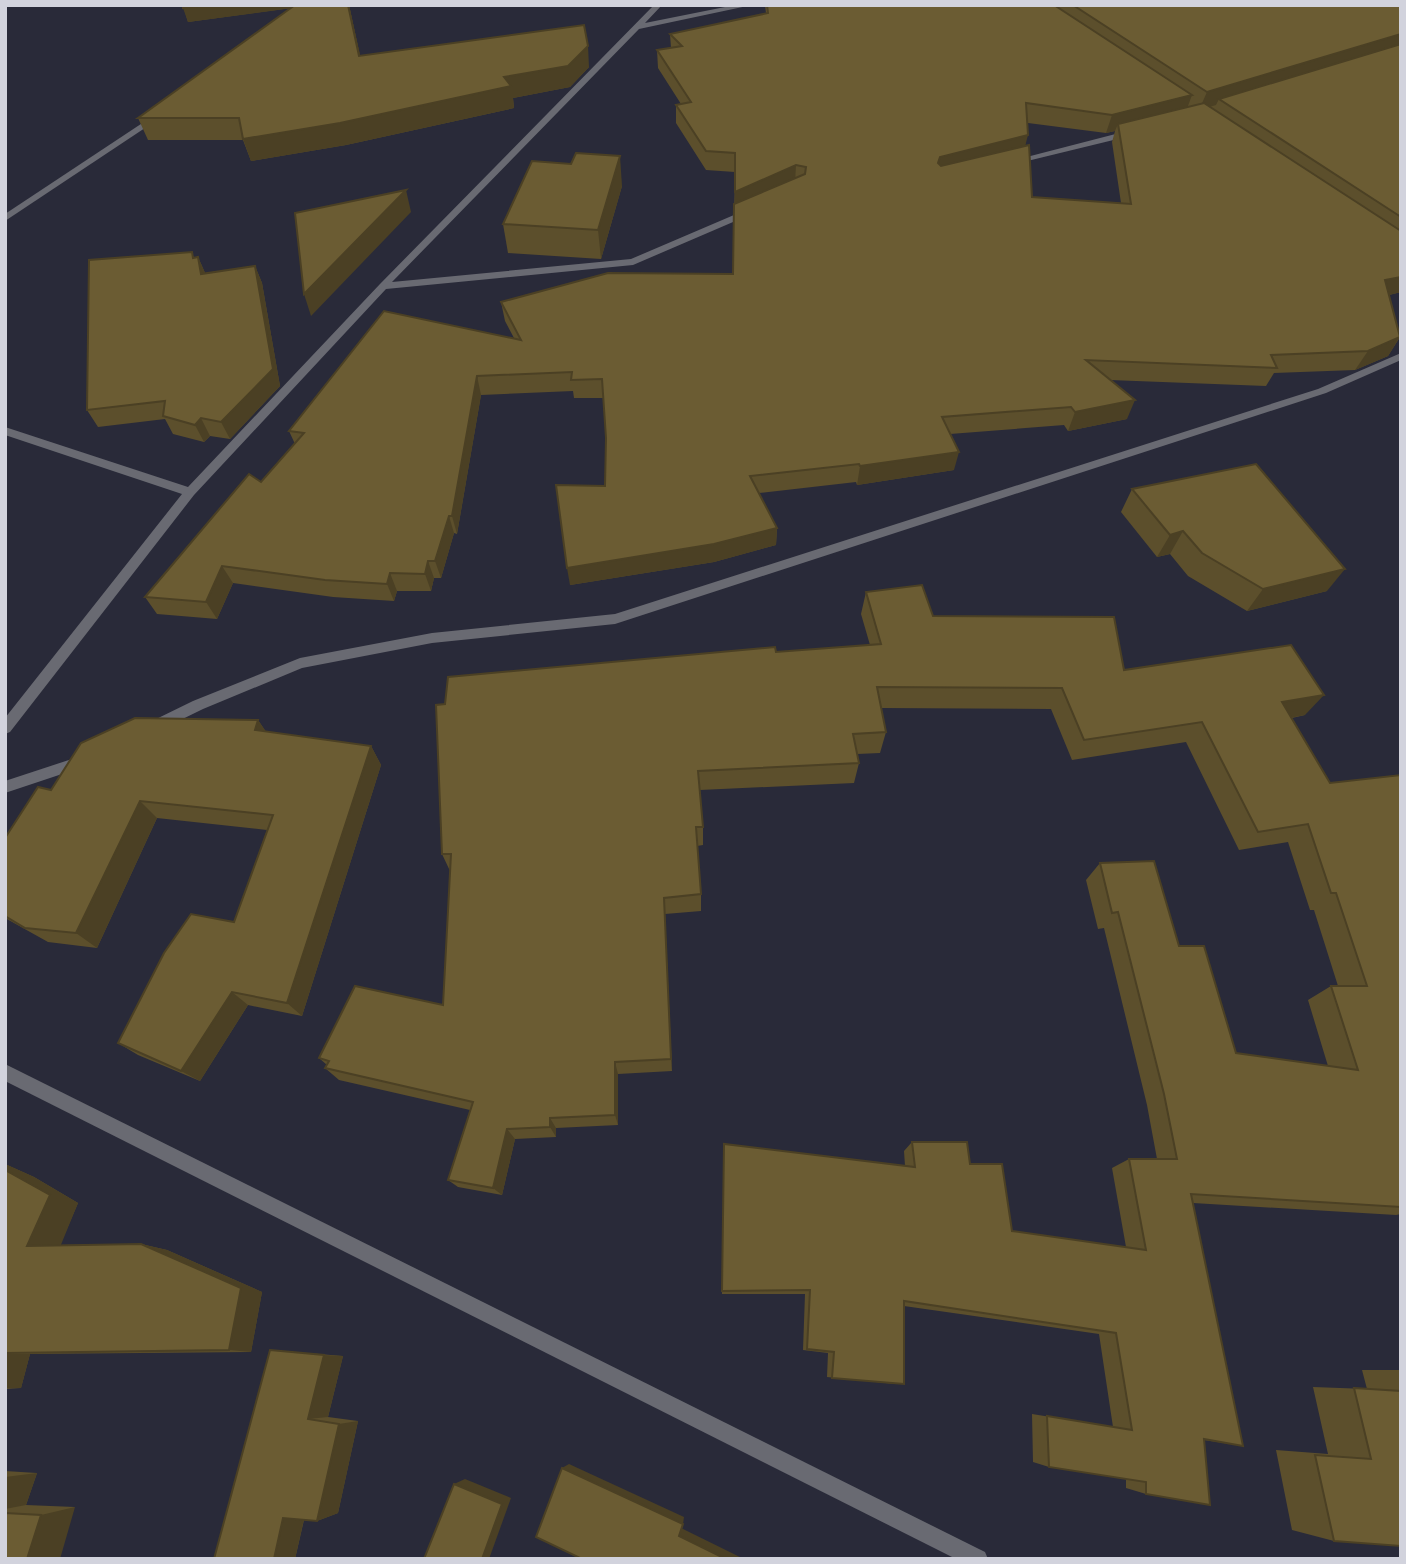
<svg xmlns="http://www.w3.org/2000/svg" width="1406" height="1564" viewBox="0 0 1406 1564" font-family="Cabin,sans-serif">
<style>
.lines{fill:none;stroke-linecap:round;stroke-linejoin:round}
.street{fill:#696a72;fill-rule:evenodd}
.wall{fill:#5c4f2c;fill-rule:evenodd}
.shaded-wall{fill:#4b4024}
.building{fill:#6b5c33;stroke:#4b4024;stroke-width:2}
</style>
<rect width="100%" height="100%" fill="#292a39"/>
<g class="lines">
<g class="street">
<path d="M654,5H662L645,23L735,5H752L639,29L392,282L631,259L748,209H754V213L633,265L386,289L194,495L10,732L5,734V718L182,494L5,435V427L188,487L380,284Z"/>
<path d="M153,116L160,118L5,221V214Z"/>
<path d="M1131,130L1135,133L1134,135L1011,165L1007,162Z"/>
<path d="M1401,353V360L1326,393L615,624L432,643L302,668L203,709L158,731H148L146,727L148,723L193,701L300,658L432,633L615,614L1318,389Z"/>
<path d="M81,756L86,758L88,762L86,766L5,793V781Z"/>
<path d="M5,1064L985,1552L988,1559H956L5,1081Z"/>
</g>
</g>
<g class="wall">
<path d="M183,5H349L360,56L589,67L570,87L513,98L514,108L346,145L251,161L243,140H148L138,118L291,8L188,22Z"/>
<path d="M765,5H1401V292L1389,295L1400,337L1388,356L1355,370L1274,373L1266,386L1110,380L1127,419L1068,431L1064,425L950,434L954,470L857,485L856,482L759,493L777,528L776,545L714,562L570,585L605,486L606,438L603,398H574L573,391L481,395L457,534L454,533L441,578H434L431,591H397L394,601L333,597L233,583L217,619L157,614L145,597L261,482L295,444L289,431L514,338L505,321L501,302L733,274L735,172L706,170L676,123V105L681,104L658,68L657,50L671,48L670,34L766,13ZM1028,123L1106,133L1115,131L1112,142L1121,203L1032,197L1025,146Z"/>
<path d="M571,164L622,186L601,259L508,253L503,224Z"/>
<path d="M198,257L205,273L255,266L262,283L280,386L230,439L210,436L204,442L173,434L165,419L98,427L87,410L195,258Z"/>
<path d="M1132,489L1327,591L1247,611L1188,576L1170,554L1157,557L1121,512Z"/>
<path d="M866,592L933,616L1124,670L1305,715L1292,718L1330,783L1401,775V1214L1396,1215L1193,1203L1243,1446L1204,1440L1146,1494L1126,1488V1479L1049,1467L1033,1462L1032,1414L1113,1427L1099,1334L904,1306L895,1384L827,1377L828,1353L803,1350L805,1294H722L724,1153V1144L905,1166L904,1151L912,1142L970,1164L1012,1231L1126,1247L1112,1168L1129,1159H1157L1147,1105L1104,928L1098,929L1086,880L1100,863L1179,946L1236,1053L1328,1066L1308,1000L1331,986H1338L1314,910H1310L1288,842L1239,850L1186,742L1072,760L1051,709L881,708L886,732L880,753L857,754L859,763L854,783L700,790L703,827V845L697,846L701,894V911L665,914L672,1071L618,1074V1125L556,1128V1137L515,1139L502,1195L458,1187L448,1180L470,1110L339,1080L325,1068L327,1065L319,1058L443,1005L450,871L442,854L776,652L870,645L861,614Z"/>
<path d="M258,720L266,732L371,746L381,765L302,1016L248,1005L200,1081L138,1055L118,1043L234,922L267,830L157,818L97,948L48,942L5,918V838L51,790Z"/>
<path d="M5,1164L34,1177L78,1203L60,1245L141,1244L167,1250L262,1292L251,1352L30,1354L21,1388L5,1389Z"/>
<path d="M270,1350L343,1356L328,1417L358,1421L338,1513L317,1521L304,1520L295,1559Z"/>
<path d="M1362,1370H1401V1548L1400,1546L1334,1541L1292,1530L1276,1450L1328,1454L1313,1387L1367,1389Z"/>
<path d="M5,1471L37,1473L26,1505L75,1507L5,1559Z"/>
</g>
<g class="shaded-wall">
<path d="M204,5H301L300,7L188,22L183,8Z"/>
<path d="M348,5H349L365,77L359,56Z"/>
<path d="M1401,34V49L1219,99L1216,105L1199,110L1207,92Z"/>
<path d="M588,46L589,67L570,87L513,98L514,108L346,145L251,161L243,139L504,77Z"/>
<path d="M1192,95L1185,114L1118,124L1115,131L1106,133L1112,115Z"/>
<path d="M1028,135L1023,154L934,182L940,157Z"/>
<path d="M620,156L622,186L601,259L598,230Z"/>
<path d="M796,165L795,184L734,211L735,192Z"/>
<path d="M406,190L411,212L311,316L304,294Z"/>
<path d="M198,257L206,275L201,274Z"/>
<path d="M255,266L262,283L280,386L230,439L221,422Z"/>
<path d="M1401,277V292L1373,299L1385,280Z"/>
<path d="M1400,337L1388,356L1355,370L1368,351Z"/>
<path d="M477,376L481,395L457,534L452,516Z"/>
<path d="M1135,400L1127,419L1068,431L1075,412Z"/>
<path d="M201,418L210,436L204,442L195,425Z"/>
<path d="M959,452L954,470L857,485L860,466Z"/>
<path d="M449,516L454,533L441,578L435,561Z"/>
<path d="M777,528L776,545L714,562L570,585L567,568Z"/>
<path d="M1183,531L1170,554L1157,557L1170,535Z"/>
<path d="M428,561L434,578L431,591L425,574Z"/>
<path d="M222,566L233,583L217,619L206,602Z"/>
<path d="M1345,569L1327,591L1247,611L1263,589Z"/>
<path d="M390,573L397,591L394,601L387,584Z"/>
<path d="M1324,695L1305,715L1264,723L1282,702Z"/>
<path d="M258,720L271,739L255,730Z"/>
<path d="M371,746L381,765L302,1016L287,1003Z"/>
<path d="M140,801L157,818L97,948L76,933Z"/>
<path d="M664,898L665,914L672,1071L671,1059Z"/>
<path d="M232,992L248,1005L200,1081L181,1071Z"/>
<path d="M615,1062L618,1074V1125L615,1115Z"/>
<path d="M550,1118L556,1128V1137L550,1127Z"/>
<path d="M507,1129L515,1139L502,1195L493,1188Z"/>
<path d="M5,1164L34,1177L78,1203L58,1252L27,1246L5,1170Z"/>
<path d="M141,1244L167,1250L262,1292L251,1352L229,1350Z"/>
<path d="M5,1354H30L21,1388H5Z"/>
<path d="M324,1355L343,1356L328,1417L308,1419Z"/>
<path d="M358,1421L338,1513L317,1521L339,1424Z"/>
<path d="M569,1464L684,1517L683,1524L562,1468Z"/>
<path d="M37,1473L26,1505L5,1509V1477Z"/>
<path d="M465,1479L511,1498L489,1559H482L454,1484Z"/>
<path d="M75,1507L60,1559H27L41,1515Z"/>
<path d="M306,1510L295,1559H274L283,1518Z"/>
<path d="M681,1528L744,1559H726L679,1536Z"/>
</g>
<g class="building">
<path d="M183,5H204L183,8Z"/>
<path d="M295,5H348L359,56L584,25L588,46L568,66L504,77L511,86L340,123L243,139L239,118H138Z"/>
<path d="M767,5H1054L1192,95L1112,115L1026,103L1028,135L940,157L938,163L941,166L1029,145L1032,197L1131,204L1118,124L1204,103L1401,231V277L1385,280L1400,337L1368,351L1271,355L1277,368L1086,360L1135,400L1075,412L1071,407L942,417L959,452L860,466L859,464L750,476L777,528L714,544L567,568L556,485L605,486L606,438L602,379L571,380L572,372L477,376L452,516H449L435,561H428L425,574L390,573L387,584L325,580L222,566L206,602L145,597L249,474L261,482L304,433L289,431L384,311L521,340L501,302L608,273L733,274L734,204L805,174L806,167L796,165L735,192V153L706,151L676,105L691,102L657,50L682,46L670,34L768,13Z"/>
<path d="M1073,5H1401V34L1207,92Z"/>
<path d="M1401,44V217L1219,99Z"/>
<path d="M576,153L620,156L598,230L503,224L532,161L571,164Z"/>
<path d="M406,190L353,244L304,294L295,213Z"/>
<path d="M192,252L193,258L198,257L201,274L255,266L273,369L221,422L201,418L195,425L163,416L165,401L87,410L89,260Z"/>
<path d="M1256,464L1345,569L1263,589L1202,553L1183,531L1170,535L1132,489Z"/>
<path d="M922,585L933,616L1114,617L1124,670L1291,645L1324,695L1282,702L1330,783L1401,775V1207L1191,1194L1243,1446L1204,1439L1210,1505L1146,1494V1482L1049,1467L1047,1416L1132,1430L1116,1333L904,1301V1384L832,1378L834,1352L807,1349L810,1290L722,1291L724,1144L915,1167L912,1142H967L970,1164H1002L1012,1231L1146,1250L1129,1159H1177L1164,1094L1118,912L1112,913L1100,863L1154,861L1179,946H1204L1236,1053L1358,1070L1331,986H1367L1336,893H1331L1308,824L1258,832L1202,722L1084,740L1062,688L877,687L886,732L853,734L859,763L698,771L703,827H696L701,894L664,898L671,1059L615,1062V1115L550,1118V1127L507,1129L493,1188L448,1180L473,1102L325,1068L329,1061L319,1058L355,986L443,1005L451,854H442L436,705L445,704L448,677L775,647L776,652L881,644L866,592Z"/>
<path d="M135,718L258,720L255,730L371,746L287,1003L232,992L181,1071L118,1043L164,953L191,914L234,922L273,815L140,801L76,933L25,928L5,916V838L38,787L51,790L81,743Z"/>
<path d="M5,1170L50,1195L27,1246L141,1244L241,1288L229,1350L5,1353Z"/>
<path d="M270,1350L324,1355L308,1419L339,1424L317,1521L283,1518L274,1559H214Z"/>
<path d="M1354,1388L1401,1391V1546L1334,1541L1315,1455L1371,1459Z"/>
<path d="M562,1468L683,1524L679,1536L726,1559H582L536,1537Z"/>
<path d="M454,1484L502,1504L482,1559H424Z"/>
<path d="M5,1513L41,1515L27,1559H5Z"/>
</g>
<rect width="1406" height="1564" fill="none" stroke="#d2d3dd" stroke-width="14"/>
</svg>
